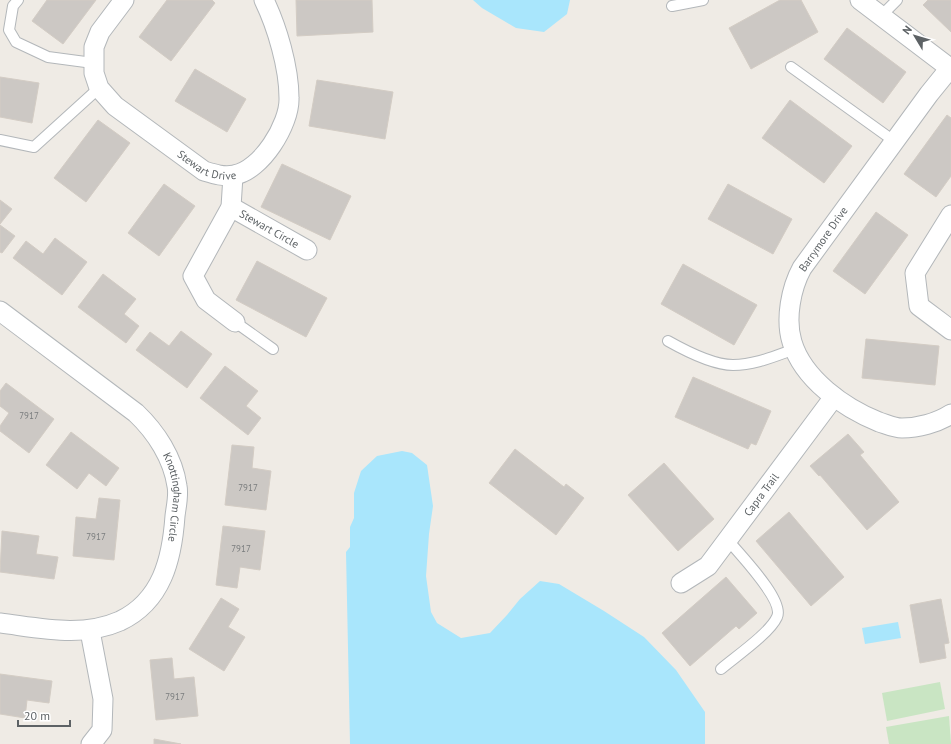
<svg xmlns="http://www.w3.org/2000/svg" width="951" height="744" viewBox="0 0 951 744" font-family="'PT Sans',sans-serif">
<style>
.green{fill:#c9e5c3}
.water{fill:#a9e6fc}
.building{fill:#ccc8c4;stroke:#d3ccc4}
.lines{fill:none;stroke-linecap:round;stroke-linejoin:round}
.lane-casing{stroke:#b3b7ba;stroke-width:12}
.street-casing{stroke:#b3b7ba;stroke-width:21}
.lane{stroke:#fff;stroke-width:10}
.street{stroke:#fff;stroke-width:19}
.labels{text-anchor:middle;stroke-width:3;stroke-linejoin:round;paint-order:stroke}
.number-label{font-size:9px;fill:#797c7d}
.street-label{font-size:11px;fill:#5d6265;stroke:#fff}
</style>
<rect width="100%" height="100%" fill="#efebe5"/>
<g class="green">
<path d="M940,682L945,709L887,721L882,693Z"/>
<path d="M949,716L951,744H889L886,727Z"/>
</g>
<g class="water">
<path d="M473,0H570L567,14L544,32L516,28L482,8Z"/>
<path d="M402,451L412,453L427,465L433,506L429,534L426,576L431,612L437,623L461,638L490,633L507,615L520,599L540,581L559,584L604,611L644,637L676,670L705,712V744H350L346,552L350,547V527L354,518V493L361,471L377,456Z"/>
<path d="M898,622L901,638L865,644L862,628Z"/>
</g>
<g class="building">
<path d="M47,0H96L63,44L32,21Z"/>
<path d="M167,0H212L215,3L171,61L139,37Z"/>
<path d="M296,0H372L373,32L297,36Z"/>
<path d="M780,0H801L818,32L751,69L729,28Z"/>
<path d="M928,0H951V32L923,5Z"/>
<path d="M847,28L906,72L883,103L824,59Z"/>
<path d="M195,69L246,99L227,132L175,101Z"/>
<path d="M0,77L39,83L32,123L0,117Z"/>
<path d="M317,80L393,92L385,139L309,126Z"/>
<path d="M790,100L852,146L824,183L762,138Z"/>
<path d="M947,115L951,118V176L936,197L904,174Z"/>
<path d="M98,120L130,143L86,202L54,178Z"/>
<path d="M282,164L351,196L330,240L261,207Z"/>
<path d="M164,184L195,206L159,256L128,233Z"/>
<path d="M728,184L792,219L773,254L708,219Z"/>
<path d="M0,200L12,209L0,224Z"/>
<path d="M876,212L908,235L865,294L833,271Z"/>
<path d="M0,225L15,236L2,253L0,252Z"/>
<path d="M55,238L87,262L62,295L13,258L26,241L43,254Z"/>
<path d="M257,261L327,298L306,337L236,300Z"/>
<path d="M683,264L757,305L734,345L661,304Z"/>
<path d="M103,274L136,299L124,314L139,326L126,343L78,307Z"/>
<path d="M181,331L212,354L187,388L136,350L150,332L169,346Z"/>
<path d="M866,339L939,346L935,385L862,378Z"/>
<path d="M225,366L258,391L246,406L261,418L248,435L200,398Z"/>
<path d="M693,377L771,411L756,445L751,443L748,449L675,417Z"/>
<path d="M6,383L54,419L29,453L0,431V426L9,413L0,406V391Z"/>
<path d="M71,432L119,468L106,486L89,473L77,489L46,465Z"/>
<path d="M848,434L864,452L860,455L899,502L867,530L820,475L819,476L810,466Z"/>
<path d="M232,445L254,447L252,468L271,471L266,510L225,505Z"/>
<path d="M515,449L564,487L566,484L584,498L556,535L489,483Z"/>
<path d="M664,463L714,519L678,551L628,495Z"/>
<path d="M99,498L120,500L114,560L73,556L76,517L96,519Z"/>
<path d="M789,512L844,577L811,606L756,541Z"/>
<path d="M223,526L265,531L260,570L240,567L237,588L216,585Z"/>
<path d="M2,531L39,536L36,554L58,557L54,579L0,572Z"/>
<path d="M726,577L757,613L739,629L736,626L690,666L662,633Z"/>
<path d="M221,598L239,609L228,627L245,637L224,671L189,649Z"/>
<path d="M941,599L949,643L944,644L946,658L920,663L910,605Z"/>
<path d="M172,658L174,679L194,677L198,716L156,720L150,660Z"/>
<path d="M0,674L52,681L49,703L27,700L25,718L0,714Z"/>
<path d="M154,739L181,744H154Z"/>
</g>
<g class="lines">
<defs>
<g id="lane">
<path d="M18,0L13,6L9,30L16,42L48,57L93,63"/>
<path d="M672,6L703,0"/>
<path d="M881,16L897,0"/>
<path d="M791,67L894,141"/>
<path d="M0,140L34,147L99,88"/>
<path d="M235,322L273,349"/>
<path d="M668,341C684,350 714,365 733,365C755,365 775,356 795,349"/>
<path d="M721,669C735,657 770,633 777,617C785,600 739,554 728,540"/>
</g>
<g id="street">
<path id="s1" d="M124,0L100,32L94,47V73L99,88L115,106L204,171C214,174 223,177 234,175C261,171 290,124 289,98C289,67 277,27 264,0"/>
<path d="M860,0L951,69"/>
<path d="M950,68L929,94L802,268C791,288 785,319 792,342C803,379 844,408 879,422C886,424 894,428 902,428C918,428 937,423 951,414"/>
<path d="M233,176L231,207L193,276L206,300L235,322"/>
<path id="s2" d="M231,207L307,250"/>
<path d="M951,215L915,273L919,306L951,330"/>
<path id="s3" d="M0,311L136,413C156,432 173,458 177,486C179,495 176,507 175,516C172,559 162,601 120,621C82,638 40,628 0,623"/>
<path id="s4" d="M681,583L708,566L834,397"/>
<path d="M90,631L103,699L102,730L91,744"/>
</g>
</defs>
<use href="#lane" class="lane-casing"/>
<use href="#street" class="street-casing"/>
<use href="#lane" class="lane"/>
<use href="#street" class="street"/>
</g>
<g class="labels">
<g class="number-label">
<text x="29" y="419">7917</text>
<text x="248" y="491">7917</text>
<text x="96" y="540">7917</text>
<text x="241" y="552">7917</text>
<text x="175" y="700">7917</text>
</g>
<g class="street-label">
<text dy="4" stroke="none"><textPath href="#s1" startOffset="233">Stewart Drive</textPath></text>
<text dy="4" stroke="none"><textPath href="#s2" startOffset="44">Stewart Circle</textPath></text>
<text transform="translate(823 239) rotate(-55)" y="4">Barrymore Drive</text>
<text dy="4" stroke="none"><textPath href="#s4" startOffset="121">Capra Trail</textPath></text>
<text dy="4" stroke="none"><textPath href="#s3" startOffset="266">Knottingham Circle</textPath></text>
</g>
</g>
<g transform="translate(915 36) rotate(308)" stroke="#ffffff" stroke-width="3" paint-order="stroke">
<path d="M0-3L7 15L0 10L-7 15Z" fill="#5d6265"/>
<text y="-6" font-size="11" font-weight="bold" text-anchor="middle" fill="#5d6265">N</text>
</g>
<path d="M18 720v6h52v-6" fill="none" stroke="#5d6265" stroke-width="2"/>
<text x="24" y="720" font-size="12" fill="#5d6265" stroke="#ffffff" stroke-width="3" paint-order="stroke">20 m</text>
</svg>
